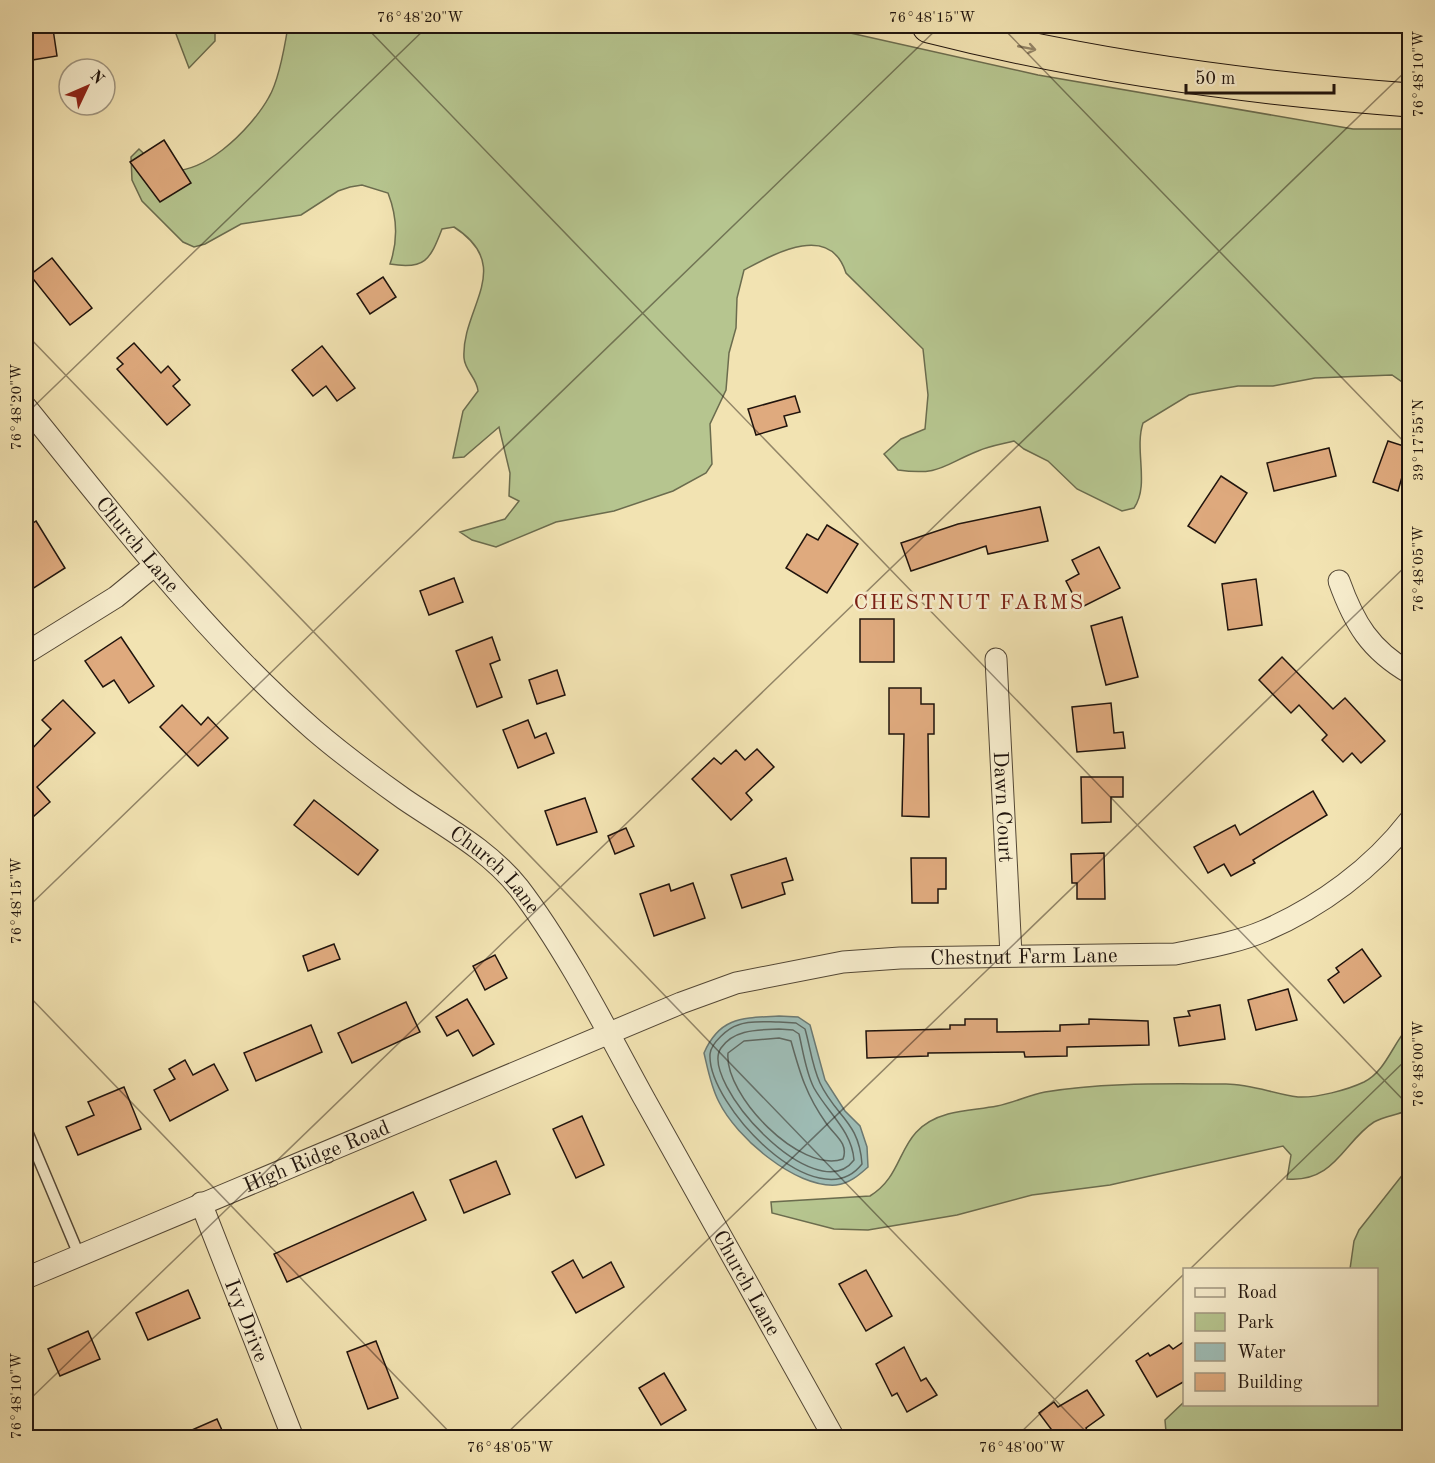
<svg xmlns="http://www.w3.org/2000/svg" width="1435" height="1463" viewBox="0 0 1435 1463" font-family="'Old Standard TT',serif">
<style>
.green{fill:#b6c58f;stroke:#6b6c4e;stroke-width:1.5}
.water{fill:#9ebcb5;stroke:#6c7972;stroke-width:1.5}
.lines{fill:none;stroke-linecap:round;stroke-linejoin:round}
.shore{stroke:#5f6861;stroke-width:1.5}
.building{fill:#dfaa7e;stroke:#20140d;stroke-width:1.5}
.lane-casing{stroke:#544836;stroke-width:13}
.street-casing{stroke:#544836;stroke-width:23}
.highway-casing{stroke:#20140d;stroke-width:35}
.lane{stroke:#f7edcd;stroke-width:10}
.street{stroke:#f7edcd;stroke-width:21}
.highway{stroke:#f2e3b2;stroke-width:33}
.oneway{stroke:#948668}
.ticks{fill:none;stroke:#20140d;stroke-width:1.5;stroke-opacity:0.45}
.labels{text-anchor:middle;stroke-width:5;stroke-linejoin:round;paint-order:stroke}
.street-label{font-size:21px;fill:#20140d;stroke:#f7edcd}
.neighbourhood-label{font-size:22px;letter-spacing:1.5px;fill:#7a1f14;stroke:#f7edcd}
.neatline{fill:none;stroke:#20140d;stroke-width:2}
.ticks-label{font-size:15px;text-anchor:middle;fill:#20140d}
</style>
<rect width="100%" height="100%" fill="#f2e3b2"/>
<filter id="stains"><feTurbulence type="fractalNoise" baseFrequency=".00333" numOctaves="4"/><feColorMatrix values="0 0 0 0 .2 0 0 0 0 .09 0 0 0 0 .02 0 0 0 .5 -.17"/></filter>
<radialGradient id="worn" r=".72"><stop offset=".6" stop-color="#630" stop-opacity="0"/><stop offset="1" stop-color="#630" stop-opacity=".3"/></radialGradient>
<g class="green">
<path d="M173,26H215V41L189,68Z"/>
<path d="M288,26H819L1038,75L1353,129H1409V416H1407L1402,382L1392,375L1315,378L1273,386H1238L1203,392L1189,395L1143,423C1134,450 1150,485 1134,508L1122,511L1077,489L1048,461L1024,449L1014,441C1002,444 989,446 978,451C943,465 940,476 898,470L884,454L901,439L925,429L928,395L923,349L846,273C830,222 774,254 744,270L737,298L736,328L729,353L726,390L710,424L712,464L706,473L673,491L614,511L556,522L496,547L472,540L460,532L505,519L519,501L509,496L510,473L499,427L464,457L453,458L463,411L478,391C477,378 465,371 464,358C461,308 516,267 454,227L442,229C430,260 425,270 390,264C398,241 397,216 388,193L362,185L350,187L338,191L301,215L241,224L205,244L194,247L183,242L142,201L132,180L131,157L139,149C145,154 152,165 159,168C199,183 252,128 269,97C279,80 285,45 288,26Z"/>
<path d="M1409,1026V1437H1173L1166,1432L1165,1420L1184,1402V1404H1376V1270L1350,1269L1354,1241L1359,1230L1404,1173L1409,1134L1406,1111C1396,1115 1383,1117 1374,1122C1344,1141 1335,1183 1287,1179L1291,1155L1283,1146L1110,1185L1032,1195L957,1215L868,1230L834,1229L772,1213L771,1202L870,1196C909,1172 894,1129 948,1114C964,1110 981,1109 997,1106C1013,1103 1029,1095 1045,1092C1103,1082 1168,1084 1226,1084C1251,1084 1274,1094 1298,1097C1317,1098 1347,1090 1364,1082C1386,1071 1393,1043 1409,1026Z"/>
</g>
<path class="water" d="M779,1016L798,1017L810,1025L825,1080L845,1111L860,1126L867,1147L868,1167C859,1175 849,1184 836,1185C795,1188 736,1137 719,1102C711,1087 708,1070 704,1053C720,1016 744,1018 779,1016Z"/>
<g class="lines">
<g class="shore">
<path d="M779,1022L796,1023L805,1029C810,1046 812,1066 820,1083C836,1117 859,1121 862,1164C818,1221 707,1105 710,1054C711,1043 728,1028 738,1025C749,1020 767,1022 779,1022Z"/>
<path d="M779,1029L793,1030L799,1034C803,1051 806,1073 814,1088C828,1113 852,1131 854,1160C816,1211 698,1081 721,1048C734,1029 758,1030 779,1029Z"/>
<path d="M779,1038L791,1041C800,1073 806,1095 826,1123C834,1135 849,1143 843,1159C800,1174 724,1095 728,1053L744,1041Z"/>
</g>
</g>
<g class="building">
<path d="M53,29L57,56L26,61V32Z"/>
<path d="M164,140L191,183L160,202L130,162Z"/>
<path d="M52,258L92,308L70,325L30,275Z"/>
<path d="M383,277L396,297L370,314L357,294Z"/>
<path d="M134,343L161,373L168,366L180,380L173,386L190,405L167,425L117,369L123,364L117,358Z"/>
<path d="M322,346L355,388L337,401L326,386L313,396L292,370Z"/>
<path d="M795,396L800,412L784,416L787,426L756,435L748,409Z"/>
<path d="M1388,441L1410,448V480L1402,477L1398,491L1373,482Z"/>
<path d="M1329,448L1336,476L1274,491L1267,463Z"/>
<path d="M1221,476L1247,493L1215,543L1188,526Z"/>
<path d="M1040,507L1048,541L988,554L986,546L911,571L901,543L958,524Z"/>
<path d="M36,521L65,568L26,593V528Z"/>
<path d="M827,525L858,544L827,593L786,568L807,534L818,540Z"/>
<path d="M1099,547L1120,588L1080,608L1066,581L1079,574L1072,560Z"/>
<path d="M454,578L463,602L429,615L420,591Z"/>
<path d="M1256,579L1262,625L1228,630L1222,584Z"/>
<path d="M1122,617L1138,677L1106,685L1091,626Z"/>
<rect x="860" y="619" width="34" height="43"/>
<path d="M121,637L154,686L129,703L114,680L103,687L85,661Z"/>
<path d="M492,637L500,660L490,664L502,697L477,707L456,651Z"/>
<path d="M1282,657L1333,709L1345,698L1385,741L1361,763L1352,753L1343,762L1322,740L1327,735L1299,705L1291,713L1259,680Z"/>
<path d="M557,670L565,695L537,704L529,680Z"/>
<path d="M889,688H921V704H934V734H928L929,817L902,816L904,734H889Z"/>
<path d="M63,700L95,733L37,787L50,802L26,823V755L51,729L42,720Z"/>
<path d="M1111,703L1114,733L1123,732L1125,748L1077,752L1072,707Z"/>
<path d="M182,705L201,725L208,717L228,738L198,766L160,727Z"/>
<path d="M528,720L535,738L546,733L554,753L518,768L503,730Z"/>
<path d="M757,749L774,767L746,793L752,800L731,820L692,779L714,758L721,764L736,750L745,760Z"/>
<path d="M1081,777H1123V797H1111V822L1082,823Z"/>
<path d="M1313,791L1327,815L1253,860L1255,863L1231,876L1224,864L1208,873L1194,847L1235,825L1240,835Z"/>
<path d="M585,798L597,832L557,845L545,811Z"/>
<path d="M314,800L378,850L358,875L294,825Z"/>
<path d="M626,828L634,846L615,854L608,836Z"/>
<path d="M1104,853L1105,899H1077V883H1072L1071,854Z"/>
<path d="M786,858L793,880L782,883L785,894L742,908L731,875Z"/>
<path d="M911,858H946V889H938V903H912Z"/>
<path d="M693,883L705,918L654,936L640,894L669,884L671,891Z"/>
<path d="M334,944L340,959L308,971L303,956Z"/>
<path d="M1362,949L1381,976L1344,1003L1328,980L1339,972L1336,968Z"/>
<path d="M495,955L507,978L485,990L473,966Z"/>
<path d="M1288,989L1297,1020L1256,1030L1248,1000Z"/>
<path d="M467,999L494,1044L473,1056L458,1030L447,1036L436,1017Z"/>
<path d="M406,1002L420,1032L352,1063L338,1033Z"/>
<path d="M1220,1005L1225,1039L1179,1046L1174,1018L1190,1016L1188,1011Z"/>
<path d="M965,1019H997V1032L1060,1031V1025L1089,1024V1019L1148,1021L1149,1045L1067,1047V1056L1025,1057L1024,1052L928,1053V1056L867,1058L866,1031L950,1029V1025H965Z"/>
<path d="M311,1025L322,1052L256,1081L244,1053Z"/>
<path d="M185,1060L193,1075L214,1064L228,1090L170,1121L154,1090L175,1079L169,1069Z"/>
<path d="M124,1087L141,1129L78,1155L66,1127L94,1115L88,1102Z"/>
<path d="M582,1116L604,1165L576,1178L553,1129Z"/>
<path d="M496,1161L510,1194L464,1213L450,1180Z"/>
<path d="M413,1192L426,1220L287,1282L274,1254Z"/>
<path d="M573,1260L583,1278L611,1262L624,1287L576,1313L552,1272Z"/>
<path d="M866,1270L892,1316L866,1331L839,1284Z"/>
<path d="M188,1290L200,1318L148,1340L136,1313Z"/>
<path d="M88,1331L100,1359L60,1376L48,1349Z"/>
<path d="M376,1341L398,1398L368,1409L347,1352Z"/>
<path d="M1185,1341V1381L1157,1397L1136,1361L1148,1353L1150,1356L1169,1345L1173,1349Z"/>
<path d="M904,1347L921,1381L926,1378L937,1395L907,1412L897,1393L892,1396L876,1364Z"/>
<path d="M664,1373L686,1410L661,1425L639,1388Z"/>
<path d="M1087,1390L1104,1415L1086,1428L1091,1437H1057L1039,1413L1054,1402L1058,1407Z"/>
<path d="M217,1419L225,1437H176Z"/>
</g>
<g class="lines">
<defs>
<path id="lane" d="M26,1129L79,1255"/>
<g id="street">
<path id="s1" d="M26,407C117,519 205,635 314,730C342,754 373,777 404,799C445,827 488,849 519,888C567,951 607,1031 645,1100C708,1213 771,1325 834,1438"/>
<path d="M1339,581C1354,623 1370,650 1410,673"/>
<path d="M26,653L116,597L155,565"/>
<path id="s2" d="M996,659L1011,955"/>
<path id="s3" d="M201,1203L293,1438"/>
<path id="s4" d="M26,1278L681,1003L736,983L843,962L900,958L1175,954C1204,948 1236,943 1264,931C1320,907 1373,868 1410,820"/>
</g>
<path id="highway" d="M929,26C1086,66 1248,88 1410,100"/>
</defs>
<use href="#lane" class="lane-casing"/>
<use href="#street" class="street-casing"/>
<use href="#highway" class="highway-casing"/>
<use href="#lane" class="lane"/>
<use href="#street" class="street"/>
<use href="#highway" class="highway"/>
</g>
<defs><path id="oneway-shaft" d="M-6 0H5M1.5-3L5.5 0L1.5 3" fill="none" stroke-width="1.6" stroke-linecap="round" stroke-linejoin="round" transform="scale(1.5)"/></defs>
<use class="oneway" href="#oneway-shaft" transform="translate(1027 48) rotate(11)"/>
<path class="ticks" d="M365,26L1410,1107M1001,26L1410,448M26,334L1092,1438M26,414L428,26M26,909L940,26M26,993L455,1438M1189,1270L1410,1056M26,1403L1410,67M502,1438L1410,562M1015,1438L1184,1274"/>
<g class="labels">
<g class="street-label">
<text dy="7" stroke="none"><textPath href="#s1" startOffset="177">Church Lane</textPath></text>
<text dy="7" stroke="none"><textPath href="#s2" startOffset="148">Dawn Court</textPath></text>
<text dy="7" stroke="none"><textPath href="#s1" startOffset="663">Church Lane</textPath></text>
<text dy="7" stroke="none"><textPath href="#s4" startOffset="1059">Chestnut Farm Lane</textPath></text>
<text dy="7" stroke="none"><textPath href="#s4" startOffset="315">High Ridge Road</textPath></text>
<text dy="7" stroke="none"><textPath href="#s1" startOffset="1149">Church Lane</textPath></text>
<text dy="7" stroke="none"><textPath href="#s3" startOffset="126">Ivy Drive</textPath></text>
</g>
<g class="neighbourhood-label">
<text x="969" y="609">CHESTNUT FARMS</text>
</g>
</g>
<rect width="1435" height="1463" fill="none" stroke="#f2e3b2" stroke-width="66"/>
<rect x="1183" y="1268" width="195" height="138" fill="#f7edcd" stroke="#a19680" stroke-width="1.5"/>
<rect x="1195" y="1288" width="30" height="9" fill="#f7edcd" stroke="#a19680" stroke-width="1.5"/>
<text x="1237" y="1298" font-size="18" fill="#20140d">Road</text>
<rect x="1195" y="1313" width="30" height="18" fill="#b6c58f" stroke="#a19680" stroke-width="1.5"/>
<text x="1237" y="1328" font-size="18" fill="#20140d">Park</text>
<rect x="1195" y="1343" width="30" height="18" fill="#9ebcb5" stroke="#a19680" stroke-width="1.5"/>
<text x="1237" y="1358" font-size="18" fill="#20140d">Water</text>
<rect x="1195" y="1373" width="30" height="18" fill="#dfaa7e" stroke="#a19680" stroke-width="1.5"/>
<text x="1237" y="1388" font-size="18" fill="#20140d">Building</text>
<g transform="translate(87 87) rotate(46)"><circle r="28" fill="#f7edcd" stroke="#a19680" stroke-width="1.5"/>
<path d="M0-4.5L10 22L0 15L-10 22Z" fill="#8f2418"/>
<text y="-9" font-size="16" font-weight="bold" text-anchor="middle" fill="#20140d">N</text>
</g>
<path d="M1186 84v9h148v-9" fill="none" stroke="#20140d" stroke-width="3"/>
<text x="1195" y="84" font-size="18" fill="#20140d" stroke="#f7edcd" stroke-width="4.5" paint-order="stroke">50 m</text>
<rect x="33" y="33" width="1369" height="1397" class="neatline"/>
<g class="ticks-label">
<text x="420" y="22">76°48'20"W</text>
<text x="932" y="22">76°48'15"W</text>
<text transform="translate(1418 74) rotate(-90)" y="5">76°48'10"W</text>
<text transform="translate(16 407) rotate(-90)" y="5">76°48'20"W</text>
<text transform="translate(1418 440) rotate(-90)" y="5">39°17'55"N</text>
<text transform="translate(1418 569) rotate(-90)" y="5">76°48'05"W</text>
<text transform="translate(16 901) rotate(-90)" y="5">76°48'15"W</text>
<text transform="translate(1418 1064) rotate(-90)" y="5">76°48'00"W</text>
<text transform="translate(16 1396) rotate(-90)" y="5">76°48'10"W</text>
<text x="510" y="1452">76°48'05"W</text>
<text x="1022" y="1452">76°48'00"W</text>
</g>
<rect width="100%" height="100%" filter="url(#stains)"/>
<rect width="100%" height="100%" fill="url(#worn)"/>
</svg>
